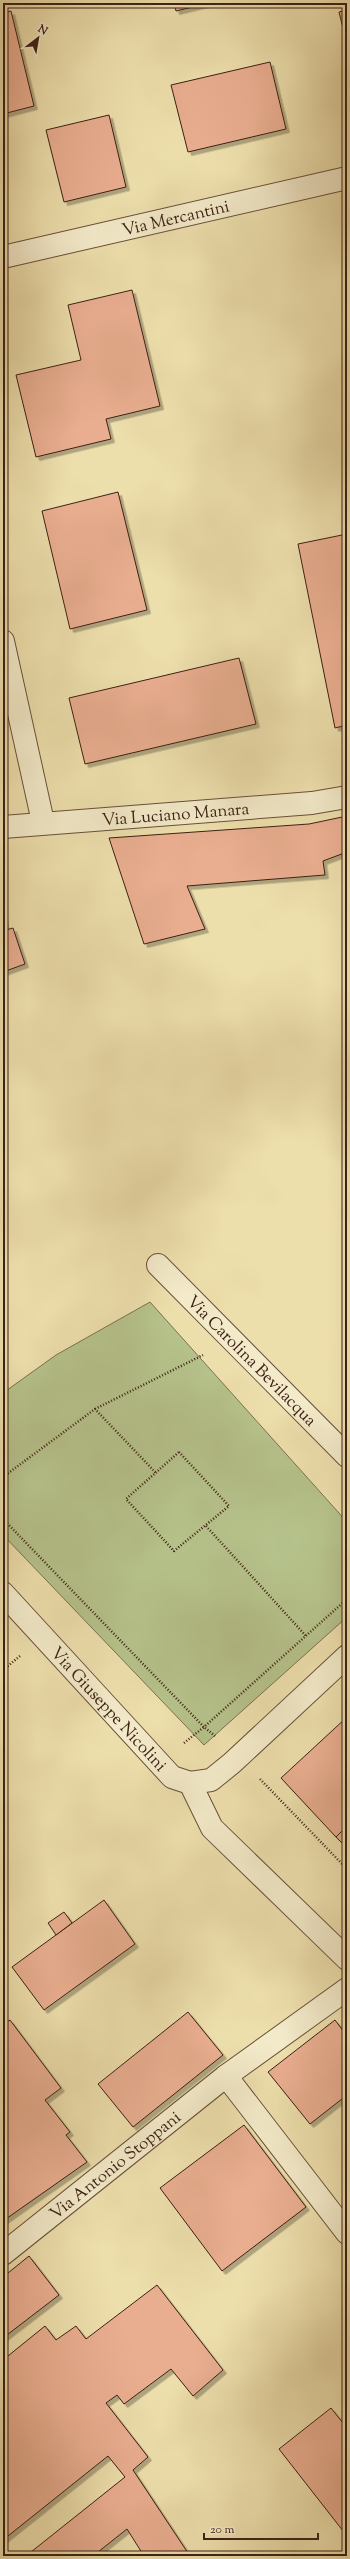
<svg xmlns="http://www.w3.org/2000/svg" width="350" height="2559" viewBox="0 0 350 2559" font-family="'Sorts Mill Goudy',serif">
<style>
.green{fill:#b6c28b;stroke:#797150}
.building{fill:#e9ae90;stroke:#3c2014;filter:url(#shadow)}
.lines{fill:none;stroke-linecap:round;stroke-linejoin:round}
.minor-casing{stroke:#68503a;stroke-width:24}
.path{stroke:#3c2014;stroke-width:2.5;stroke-dasharray:1 2;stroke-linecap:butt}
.minor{stroke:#f3eac9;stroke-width:22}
.labels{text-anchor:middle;stroke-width:3;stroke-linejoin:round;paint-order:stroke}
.street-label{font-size:17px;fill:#3c2014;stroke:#f3eac9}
</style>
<defs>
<filter id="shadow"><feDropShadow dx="3.5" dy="3.5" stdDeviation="0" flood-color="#0004"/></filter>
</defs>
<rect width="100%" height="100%" fill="#eddfac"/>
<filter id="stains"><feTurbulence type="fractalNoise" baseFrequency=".005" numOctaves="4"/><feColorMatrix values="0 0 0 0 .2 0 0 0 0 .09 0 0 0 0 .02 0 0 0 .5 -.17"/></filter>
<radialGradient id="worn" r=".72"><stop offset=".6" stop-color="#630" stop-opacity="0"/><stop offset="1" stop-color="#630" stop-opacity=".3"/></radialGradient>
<path class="green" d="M150,1302L347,1522V1617L204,1745L3,1535V1393L56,1355Z"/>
<g class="building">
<path d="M174,3H209L176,11Z"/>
<path d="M347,10V44L339,12Z"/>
<path d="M11,11L34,106L3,114V13Z"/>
<path d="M270,62L286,129L188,152L171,85Z"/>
<path d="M109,115L126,187L64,202L46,130Z"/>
<path d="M132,290L160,406L106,419L111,439L36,457L16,375L81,360L68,305Z"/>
<path d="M118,492L147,610L70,629L42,511Z"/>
<path d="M347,534V725L335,728L298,544Z"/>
<path d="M239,658L256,724L85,764L69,698Z"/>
<path d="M347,816V852L323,861L325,875L187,886L205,929L144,944L109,838L309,824Z"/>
<path d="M3,910L6,930L13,928L25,964L3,972Z"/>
<path d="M347,1717V1826L336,1837L281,1778Z"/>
<path d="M347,1826V1848L336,1837Z"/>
<path d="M104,1900L135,1944L44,2010L12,1967Z"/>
<path d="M64,1912L72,1923L56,1935L48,1923Z"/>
<path d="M188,2012L223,2055L133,2127L98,2084Z"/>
<path d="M10,2020L61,2088L45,2100L70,2132L66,2135L87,2162L3,2221V2025Z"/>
<path d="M335,2020L347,2036V2095L310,2124L268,2072Z"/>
<path d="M244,2125L306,2207L222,2271L160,2188Z"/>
<path d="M29,2256L59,2295L3,2338V2277Z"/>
<path d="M157,2285L223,2370L193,2396L171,2369L124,2404L117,2395L106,2403L148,2457L133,2470L190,2556H144L127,2529L93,2556H26L125,2477L108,2456L3,2540V2360L45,2326L56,2340L76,2326L86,2339Z"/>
<path d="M331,2408L347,2428V2536L279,2449Z"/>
</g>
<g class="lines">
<defs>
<g id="minor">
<path id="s1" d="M3,257L347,178"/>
<path d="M3,641L43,822"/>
<path id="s2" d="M3,827L312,803L347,797"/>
<path id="s3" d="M158,1265L347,1456"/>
<path id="s4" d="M3,1593L172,1777L190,1783L212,1828L347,1959"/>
<path d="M190,1783L211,1780L232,1763L347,1656"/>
<path d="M226,2076L347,2233"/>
<path id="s5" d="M3,2254L226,2076L347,1989"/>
</g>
</defs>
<use href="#minor" class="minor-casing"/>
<g class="path">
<path d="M95,1409L203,1355"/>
<path d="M179,1452L229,1506L174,1551L126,1499Z"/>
<path d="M3,1477L95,1409L156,1473"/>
<path d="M3,1519L204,1727L347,1599"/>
<path d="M206,1526L306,1636"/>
<path d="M3,1670L20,1656"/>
<path d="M184,1743L204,1727L215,1736"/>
<path d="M260,1779L347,1869"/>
</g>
<use href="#minor" class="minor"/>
</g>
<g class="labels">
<g class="street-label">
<text dy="6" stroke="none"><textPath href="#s1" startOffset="177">Via Mercantini</textPath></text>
<text dy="6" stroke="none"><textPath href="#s2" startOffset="173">Via Luciano Manara</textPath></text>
<text dy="6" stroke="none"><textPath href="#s3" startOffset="134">Via Carolina Bevilacqua</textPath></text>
<text dy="6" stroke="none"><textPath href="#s4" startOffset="157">Via Giuseppe Nicolini</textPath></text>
<text dy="6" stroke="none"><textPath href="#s5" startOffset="143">Via Antonio Stoppani</textPath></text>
</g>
</g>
<rect width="350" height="2559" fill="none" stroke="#eddfac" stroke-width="16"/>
<rect x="4" y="4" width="342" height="2551" fill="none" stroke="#3c2014" stroke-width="2"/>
<rect x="8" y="8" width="334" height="2543" fill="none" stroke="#3c2014"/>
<g transform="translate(38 38) rotate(31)" stroke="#f3eac9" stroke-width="3" paint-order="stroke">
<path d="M0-3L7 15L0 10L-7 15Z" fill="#3c2014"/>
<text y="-6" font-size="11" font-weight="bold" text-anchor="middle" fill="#3c2014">N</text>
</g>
<path d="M204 2533v6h114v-6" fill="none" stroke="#3c2014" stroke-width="2"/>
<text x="210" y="2533" font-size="12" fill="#3c2014" stroke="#f3eac9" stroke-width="3" paint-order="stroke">20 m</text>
<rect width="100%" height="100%" filter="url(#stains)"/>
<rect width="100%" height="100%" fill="url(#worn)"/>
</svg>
